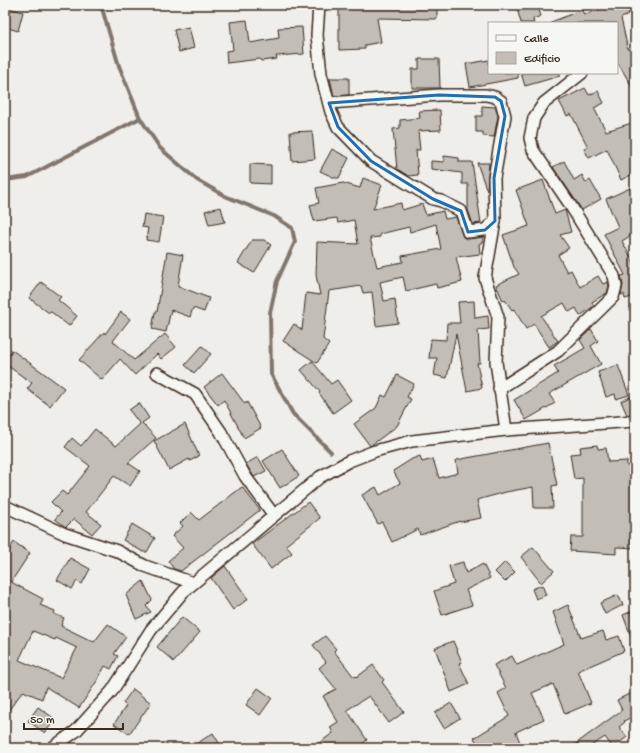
<svg xmlns="http://www.w3.org/2000/svg" width="640" height="753" viewBox="0 0 640 753" font-family="'Gochi Hand',sans-serif">
<style>
.lines{fill:none;stroke-linecap:round;stroke-linejoin:round}
.stream{stroke:#81766d;stroke-width:4}
.building{fill:#c2bdb7;stroke:#3b2a1e;fill-rule:evenodd}
.minor-casing{stroke:#3b2a1e;stroke-width:14}
.minor{stroke:#f6f6f2;stroke-width:11}
.marked{fill:none;stroke:#1f6fb2;stroke-width:3;stroke-linejoin:round}
</style>
<rect width="100%" height="100%" fill="#efeeea"/>
<filter id="ink" filterUnits="userSpaceOnUse"><feTurbulence type="fractalNoise" baseFrequency=".025" numOctaves="2"/><feDisplacementMap in="SourceGraphic" scale="8" xChannelSelector="R" yChannelSelector="G"/><feConvolveMatrix kernelMatrix="1 2 1 2 8 2 1 2 1" color-interpolation-filters="sRGB"/></filter>
<g filter="url(#ink)">
<g class="lines">
<g class="stream">
<path d="M101,5L119,66L140,118L160,148L197,180L225,196L274,216L292,228L295,242L277,281L270,313L271,374L293,414L331,452"/>
<path d="M5,180L27,177L140,118"/>
</g>
</g>
<g class="building">
<path d="M339,5H437V19L377,18L381,42L365,45V49L339,50Z"/>
<path d="M516,5H537L541,16L533,19L534,23H521Z"/>
<path d="M611,5H626L629,15L621,18L628,50L635,44V92L617,61V23H551V22L582,10L584,15Z"/>
<path d="M5,7L23,12L18,31L5,27Z"/>
<path d="M247,20L250,43L279,38L278,28L302,27L304,54L276,56L277,59L261,61L260,59L227,63L226,51L233,50L230,22Z"/>
<path d="M189,27L194,48L179,52L174,30Z"/>
<path d="M419,59H439L440,88H412V69H419Z"/>
<path d="M489,60V73H518V78L470,87L466,64Z"/>
<path d="M521,73H560V76L525,86Z"/>
<path d="M330,78H349V95L334,96Z"/>
<path d="M585,88L589,95L598,91L604,103L594,108L606,131L635,122V173L621,180L607,149L589,158L584,149L588,147L571,114L567,116L559,101Z"/>
<path d="M482,106L495,107L498,116L494,137L483,136V132H476V116H482Z"/>
<path d="M440,110L441,130L418,131L420,150H416L418,175L408,176L397,169L393,129L400,128V120L420,118L419,111Z"/>
<path d="M312,131L315,159L292,161L290,132Z"/>
<path d="M332,149L349,158L339,178H335L320,171Z"/>
<path d="M444,156L459,158V162H472L481,223L473,224L468,210V184H462V173L431,169V161L444,162Z"/>
<path d="M564,161L574,180L582,175L586,183L590,180L601,199L582,210L553,167Z"/>
<path d="M477,163H489L487,191Z"/>
<path d="M250,164L271,165V184L250,183Z"/>
<path d="M363,178L382,185L373,209L401,203L402,210L422,204L426,215L443,211L445,219L456,217L463,237L468,239L483,237V242L479,244L480,254L456,257L462,282L437,288L436,284L406,291L403,277L380,282L384,301L395,299L398,323L376,326L372,292L363,293L361,286L329,291L323,339L329,344L317,363L283,341L294,324L302,330L306,293L320,295L316,275L317,242L358,244L354,220L338,223L337,218L314,221L310,205L319,203L316,188L343,183L360,188ZM436,224L441,249L402,256L403,262L377,267L370,238L380,237V234L409,227L410,232Z"/>
<path d="M543,180L555,214L565,210L571,232L560,235L569,248L558,255L567,272L571,270L580,287L598,276L603,284L608,282L609,286L607,293L592,302L594,306L580,316L576,308L569,312L564,303L541,316L558,341L549,347L534,324L526,329L514,309L512,310L505,300L503,301L496,285L519,274L514,267L503,235L529,226L516,190Z"/>
<path d="M630,188L635,200V214L630,217L635,224V233L622,241L635,265V296L625,299L624,294L621,295L623,285L621,276L625,275L604,234L618,227L606,199Z"/>
<path d="M221,207L225,222L209,225L205,211Z"/>
<path d="M144,214L163,217L159,242L146,240L148,228L142,227Z"/>
<path d="M252,240H264L271,245L254,273L238,263Z"/>
<path d="M167,252L183,255L178,286L209,298L204,312L193,308L190,317L171,310L166,332L152,329L155,312H157Z"/>
<path d="M41,282L61,297L58,300L77,316L69,326L50,311L49,313L29,298Z"/>
<path d="M474,301L475,318L488,316L489,329L478,330L480,363H477L482,388L467,391L456,334L447,378L434,375L437,358H429L431,339L446,340L447,323H460L458,302Z"/>
<path d="M121,312L130,319L113,341L134,360L165,334L176,347L161,359L157,354L135,375L120,359L102,380L79,360L104,332L105,334Z"/>
<path d="M591,329L598,341L591,346L601,364L549,394L555,403L526,420L514,400L558,373L554,366L585,348L580,340Z"/>
<path d="M202,346L211,354L194,373L185,365Z"/>
<path d="M12,350L64,388L50,406L27,389L32,383L5,364V360Z"/>
<path d="M312,361L331,384L337,380L351,400L333,413L319,393L320,392L301,370Z"/>
<path d="M618,365L629,395L616,399L615,394L606,397L598,372Z"/>
<path d="M222,373L245,404L247,402L261,428L244,438L224,400L218,405L204,387Z"/>
<path d="M397,375L414,384L407,397L411,399L397,426L370,446L354,424L376,408L382,395L386,397Z"/>
<path d="M635,395V413L627,415L621,401Z"/>
<path d="M139,403L149,418L142,423L156,438L128,463L140,471L130,486L114,476L86,512L101,524L92,534L74,519L66,527L63,525L55,519L61,512L51,502L62,491L67,495L90,466L65,447L72,438L81,446L95,429L116,446L140,424L129,410Z"/>
<path d="M185,424L199,456L190,461L189,459L169,470L154,441Z"/>
<path d="M548,443L557,485L552,486L553,508H534L533,487L506,492L477,500L481,518L460,522V521L420,535L418,529L392,542L382,522L378,524L362,495L376,487L380,495L400,483L393,471L412,459L420,456L422,462L433,459L439,478L458,473L456,460Z"/>
<path d="M597,445L598,449L606,448L608,462L627,461V466L635,465V548L616,547V554L570,551L571,537H583V478L574,479L570,454L581,453L580,447Z"/>
<path d="M282,449L299,476L280,488L263,461Z"/>
<path d="M258,457L266,471L254,477L246,464Z"/>
<path d="M242,487L260,510L181,571L174,569L168,561L183,548L172,536L183,526L180,523L191,512L199,520Z"/>
<path d="M308,502L320,518L286,545L292,553L271,569L252,544Z"/>
<path d="M132,524L155,538L147,552H143L123,540Z"/>
<path d="M14,542L30,553L11,582L43,599L40,605L55,611L54,614L64,618L61,626L94,642L108,624L126,637L114,654L118,656L111,669L105,666L97,681L79,708L46,687L42,699L23,691L5,715V557ZM33,631L55,640L56,638L77,648L61,678L19,660Z"/>
<path d="M533,547L554,571L541,583L521,557Z"/>
<path d="M70,558L90,569L82,584L77,581L72,589L57,580Z"/>
<path d="M463,562L466,573L483,564L490,578L466,590L472,605L442,615L434,591L454,584L449,566Z"/>
<path d="M505,562L515,572L505,582L495,572Z"/>
<path d="M225,566L248,599L233,610L211,578Z"/>
<path d="M143,581L152,600L146,606L151,612L136,619L126,595Z"/>
<path d="M542,585L546,595L536,599L532,589Z"/>
<path d="M618,595L623,605L605,614L600,603Z"/>
<path d="M568,605L581,638L603,631L606,640L619,636L624,651L578,671L591,703L565,714L553,684L532,693L544,719L516,732L522,748H480L474,738L509,716L498,693L506,688L494,665L512,656L517,665L564,644L553,612Z"/>
<path d="M635,610V644L634,645L623,615Z"/>
<path d="M182,617L200,632L174,662L157,647Z"/>
<path d="M325,636L336,649L334,651L354,677L356,676L357,677L373,665L384,680L382,682L404,712L389,723L369,696L347,710L367,740L357,748H312L333,733L330,727L338,722L323,696L336,689L319,668L326,662L313,645Z"/>
<path d="M453,641L462,662L459,663L469,684L451,692L435,648Z"/>
<path d="M258,688L272,698L260,715L246,705Z"/>
<path d="M133,689L151,703L129,734L114,724L126,706L123,703Z"/>
<path d="M635,691V715L624,721L625,722L619,727L627,737L613,748L605,737L588,748H570L622,710L617,700Z"/>
<path d="M451,703L460,718L444,728L435,713Z"/>
<path d="M38,707L55,719L45,733L28,721Z"/>
<path d="M213,733L222,748H190Z"/>
</g>
<g class="lines">
<defs>
<g id="minor">
<path d="M319,5L317,35L321,74L331,112L338,127L371,161L433,199L441,201L461,211L468,232L485,230L495,221"/>
<path d="M329,103L439,95H486L495,97L501,101L505,116L494,178L495,221L485,278L498,317L496,362L506,430"/>
<path d="M157,373L195,394L221,432L245,476L273,514"/>
<path d="M499,389L558,351L613,297L616,286L614,276L569,203L533,150L530,138L534,118L544,103L582,73"/>
<path d="M5,506L65,534L117,551L145,566L193,583"/>
<path d="M52,748L76,731L112,691L151,630L183,592L320,477L349,461L375,451L412,441L506,430L635,421"/>
</g>
</defs>
<use href="#minor" class="minor-casing"/>
<use href="#minor" class="minor"/>
</g>
</g>
<path class="marked" d="M439,95L495,97L501,101L505,116L494,178L495,221L485,230L468,232L461,211L433,199L371,161L338,127L329,103Z"/>
<rect width="640" height="753" fill="none" stroke="#f6f6f2" stroke-width="20"/>
<rect x="10" y="10" width="620" height="733" fill="none" stroke="#3b2a1e" stroke-width="1.5" filter="url(#ink)"/>
<rect x="488" y="22" width="130" height="52" fill="#f6f6f2" stroke="#aba49d"/>
<rect x="496" y="35" width="20" height="6" fill="#f6f6f2" stroke="#aba49d"/>
<text x="524" y="42" font-size="12" fill="#3b2a1e">Calle</text>
<rect x="496" y="52" width="20" height="12" fill="#c2bdb7" stroke="#aba49d"/>
<text x="524" y="62" font-size="12" fill="#3b2a1e">Edificio</text>
<path d="M24 723v6h99v-6" fill="none" stroke="#3b2a1e" stroke-width="2"/>
<text x="30" y="723" font-size="12" fill="#3b2a1e" stroke="#f6f6f2" stroke-width="3" paint-order="stroke">50 m</text>
</svg>
